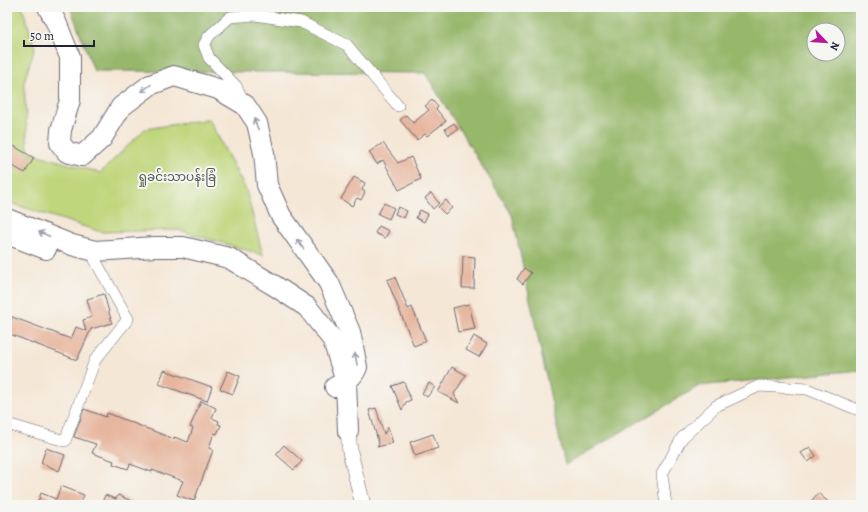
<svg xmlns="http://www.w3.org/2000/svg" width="868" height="512" viewBox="0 0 868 512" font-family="Alegreya,'Noto Sans Myanmar',serif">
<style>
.green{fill:#bfd67b;stroke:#707c5b}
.forest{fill:#97b76b;stroke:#5c6c53;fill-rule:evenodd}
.building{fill:#e7b69e}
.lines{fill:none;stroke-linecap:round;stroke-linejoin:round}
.street-casing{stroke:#6c6771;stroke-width:12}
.secondary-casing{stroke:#6c6771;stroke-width:16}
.highway-casing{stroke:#6c6771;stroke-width:22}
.street{stroke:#fff;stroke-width:11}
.secondary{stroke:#fff;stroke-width:15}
.highway{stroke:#fff;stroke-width:20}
.oneway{stroke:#9c9ca7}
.labels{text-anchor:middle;stroke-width:4;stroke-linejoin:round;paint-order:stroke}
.park-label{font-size:12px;fill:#51584e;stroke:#f6f6f2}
</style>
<rect width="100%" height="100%" fill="#f6f6f2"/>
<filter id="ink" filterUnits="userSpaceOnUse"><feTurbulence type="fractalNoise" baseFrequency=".025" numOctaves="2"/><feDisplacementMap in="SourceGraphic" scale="8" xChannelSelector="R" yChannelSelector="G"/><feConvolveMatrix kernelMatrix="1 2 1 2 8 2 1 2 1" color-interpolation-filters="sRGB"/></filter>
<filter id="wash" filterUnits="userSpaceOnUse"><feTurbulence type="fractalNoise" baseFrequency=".012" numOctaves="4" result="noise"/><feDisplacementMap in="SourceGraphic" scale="16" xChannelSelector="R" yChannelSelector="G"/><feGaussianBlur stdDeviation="0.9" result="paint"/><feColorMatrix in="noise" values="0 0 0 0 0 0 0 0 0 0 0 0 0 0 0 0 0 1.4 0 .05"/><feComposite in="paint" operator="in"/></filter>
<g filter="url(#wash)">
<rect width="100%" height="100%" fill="#f5e7d6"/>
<path class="green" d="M7,7H22L35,47L24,82L28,152L100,173L145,129L209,119L246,190L263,255L178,230L101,232L7,202Z"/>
<path class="forest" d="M70,7H861V370L699,386L565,465L512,215L425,73L94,71ZM814,30H838V54H814Z"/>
<g id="blocks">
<g class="building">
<path d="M432,100L438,107L436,109L446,121L427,136L425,134L417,140L400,120L406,115L413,123L429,110L425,106Z"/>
<path d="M454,123L458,129L449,135L445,129Z"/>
<path d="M7,142L34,158L25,173L7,163Z"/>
<path d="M383,143L398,163L411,157L421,179L399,190L383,160L377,164L369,152Z"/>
<path d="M354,177L365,183L362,190L365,192L361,200L357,198L352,206L341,199Z"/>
<path d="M431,193L439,203L433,209L425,198Z"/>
<path d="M446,200L452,208L445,214L438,207Z"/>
<path d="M384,203L394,208L389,219L378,214Z"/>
<path d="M398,207L407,211L404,218L395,214Z"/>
<path d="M420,210L428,214L424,222L416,218Z"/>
<path d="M379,226L389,231L385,238L375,233Z"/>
<path d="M463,256L475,257L474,288H462Z"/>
<path d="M524,268L531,273L523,284L517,279Z"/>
<path d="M395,277L408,309L412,307L426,341L414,346L387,280Z"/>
<path d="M104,294L112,323L91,329L77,360L7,333V315L71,339L76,327L86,331L83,320L92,317L87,299Z"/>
<path d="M469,304L475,329L458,332L453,308Z"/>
<path d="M474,336L487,344L479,357L466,350Z"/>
<path d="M452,367L466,375L454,394L459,403L438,392Z"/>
<path d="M164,370L212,387L207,401L159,384Z"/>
<path d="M228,371L240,376L233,394L220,389Z"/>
<path d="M404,382L411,400L406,402L402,410L392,386Z"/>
<path d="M429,383L435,387L427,397L422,393Z"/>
<path d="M201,401L216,408L212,418L219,421L218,424L221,425L217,434L214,433L209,448L213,450L194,501L177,495L183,481L152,470V472L130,464L128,469L113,464L114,461L92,453L96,444L74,437L84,409L106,417L107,413L174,439V437L188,442L193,428L190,427Z"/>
<path d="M376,408L384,434L388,427L393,443L377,447L379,444L369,410Z"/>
<path d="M433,434L438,448L415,456L410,442Z"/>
<path d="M284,445L302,461L294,470L276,454Z"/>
<path d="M810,447L816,456L808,462L801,453Z"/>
<path d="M46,448L65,455L59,471L41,463Z"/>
<path d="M61,486L84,495L80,505H37L41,493L56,499Z"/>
<path d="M818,493L832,505H808Z"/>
<path d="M105,495L116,499L118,495L140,505H101Z"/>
</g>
</g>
</g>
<g filter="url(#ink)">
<use href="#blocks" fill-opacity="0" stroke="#6c6771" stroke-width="1"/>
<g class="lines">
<defs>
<g id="street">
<path d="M244,102L236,86L209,58L204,45L209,36L230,17L255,15L301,22L347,45L398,106"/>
<path d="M7,424L65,441L95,360L128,319L95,260"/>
<path d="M666,505L662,474L682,438L716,406L759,386L807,389L861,411"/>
</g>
<path id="secondary" d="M348,431L350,452L363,505"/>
<g id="highway">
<path d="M48,7L56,22L70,57V100L61,130L60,143L67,152L82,156L102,138L121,107L150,85L174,76L218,89L245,105L257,123L264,153L267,185L281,216L329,283L350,332L357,367C353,378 345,383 335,387"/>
<path d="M7,219L72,245L95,251L155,247H183L229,258L275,286L307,307L333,340L346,382L348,431"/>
<path d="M7,234L46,249"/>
</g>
</defs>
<use href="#street" class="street-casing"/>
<use href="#secondary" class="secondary-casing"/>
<use href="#highway" class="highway-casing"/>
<use href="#street" class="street"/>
<use href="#secondary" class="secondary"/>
<use href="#highway" class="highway"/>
</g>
<defs><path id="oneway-shaft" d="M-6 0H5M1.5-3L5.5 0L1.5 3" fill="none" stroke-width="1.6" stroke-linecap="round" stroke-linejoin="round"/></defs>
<g class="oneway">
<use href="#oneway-shaft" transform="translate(146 88) rotate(145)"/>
<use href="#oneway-shaft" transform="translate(256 124) rotate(-112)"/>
<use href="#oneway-shaft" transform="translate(44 234) rotate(-158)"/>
<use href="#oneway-shaft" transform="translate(300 244) rotate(-125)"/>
<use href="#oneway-shaft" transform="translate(356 359) rotate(-100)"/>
</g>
</g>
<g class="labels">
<g class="park-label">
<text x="177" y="181">ရှုခင်းသာပန်းခြံ</text>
</g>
</g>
<rect width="868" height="512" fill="none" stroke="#f6f6f2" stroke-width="24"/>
<g transform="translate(826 42) rotate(115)"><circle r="19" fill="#f6f6f2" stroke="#a1a1a9"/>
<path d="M0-3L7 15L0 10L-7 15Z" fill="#b5179e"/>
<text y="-6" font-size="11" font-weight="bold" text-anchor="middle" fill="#22223b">N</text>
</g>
<path d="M24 40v6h70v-6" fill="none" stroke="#22223b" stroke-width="2"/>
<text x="30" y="40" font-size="12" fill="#22223b" stroke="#f6f6f2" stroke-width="3" paint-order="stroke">50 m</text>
</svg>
